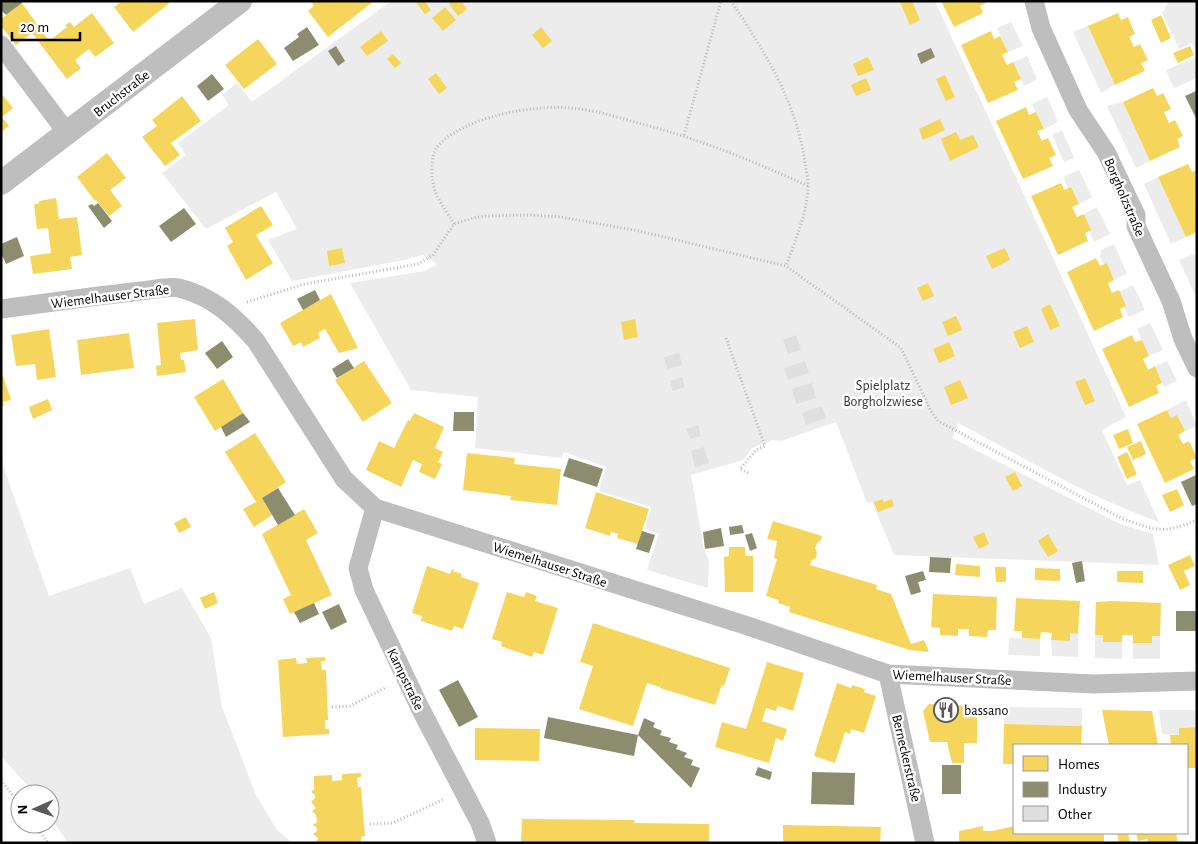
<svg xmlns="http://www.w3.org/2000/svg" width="1198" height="844" viewBox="0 0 1198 844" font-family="'Alegreya Sans',sans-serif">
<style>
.green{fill:#ececec}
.homes{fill:#f6d55c}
.industry{fill:#8c8c6e}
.building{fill:#dfdfdf}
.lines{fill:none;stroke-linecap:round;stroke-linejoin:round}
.path{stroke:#b9b9b9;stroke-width:3;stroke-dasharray:1 2.5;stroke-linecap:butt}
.minor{stroke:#bebebe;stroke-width:19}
.tertiary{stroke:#bebebe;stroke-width:24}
.labels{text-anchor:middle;stroke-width:5;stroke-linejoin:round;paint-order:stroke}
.street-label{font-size:14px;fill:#000;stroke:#fff}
.park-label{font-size:14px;fill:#333;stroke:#fff}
.poi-label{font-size:14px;fill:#000;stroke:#fff;text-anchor:start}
</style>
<rect width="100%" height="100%" fill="#fff"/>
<g class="green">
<path d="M391,1H935L1126,417L1102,430L1127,485L1140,480L1159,522C1090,498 1023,457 958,423L952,438L1120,524L1153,534L1159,565L894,555L872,502L867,503L836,422L781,441L773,440L752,448L743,460L691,475L704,550L709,560L708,588L647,570L659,534L645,529L651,507L599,491L606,467L564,452L562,458L475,448L478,397L411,390L350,283L425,271L437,264L423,255L404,260L292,281L268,240L297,229L276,192L206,229L162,173L186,155L178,143L229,105L222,95L237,83L252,102Z"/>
<path d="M1169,1H1197V55L1192,43L1179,49L1162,13Z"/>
<path d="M1011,22L1023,46L1008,52L997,28Z"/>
<path d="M1088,26L1115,85L1101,93L1073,32Z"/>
<path d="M1027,56L1037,79L1024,86L1013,62Z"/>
<path d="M1197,57V78L1174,88L1166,70Z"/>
<path d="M1047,97L1058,122L1044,129L1032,104Z"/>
<path d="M1123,102L1150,161L1136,168L1107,106Z"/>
<path d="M1062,130L1074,158L1064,162L1052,135Z"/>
<path d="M1079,170L1092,197L1079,204L1068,188L1063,177Z"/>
<path d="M1158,177L1186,237L1171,244L1144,184Z"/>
<path d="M1097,207L1110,234L1094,242L1089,231L1091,230L1084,214Z"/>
<path d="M1114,244L1127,274L1114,280L1107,263L1104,265L1100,256L1101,250Z"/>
<path d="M1194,254L1197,260V299L1179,260Z"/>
<path d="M1133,285L1145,310L1129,317L1124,307L1126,306L1119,292Z"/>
<path d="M1150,323L1163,350L1149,356L1137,329Z"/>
<path d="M1167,361L1177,381L1164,387L1155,366Z"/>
<path d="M1186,400L1197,426L1185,431L1177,415L1171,418L1167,410Z"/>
<path d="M1,460L49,596L130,568L144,604L182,588L211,638L222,707L256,795L277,830L293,843H68L50,816V794H35L1,756Z"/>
<path d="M1070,633L1078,634V657L1052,656L1051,640Z"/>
<path d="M1095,635H1103L1104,642H1122V659L1095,658Z"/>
<path d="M1152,636H1160V659H1133V643H1151Z"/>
<path d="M1009,638L1040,639V656L1008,655Z"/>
<path d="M1004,707L1082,708V726L1004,724Z"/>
<path d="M1159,710H1197V727L1179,728V735L1162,734Z"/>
</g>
<g class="homes">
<path d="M122,1H172L133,32L114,7Z"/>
<path d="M311,1H374L328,37L308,11L314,6Z"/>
<path d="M415,1H425L431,10L425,14Z"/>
<path d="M452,1H461L467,9L458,16L449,4Z"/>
<path d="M902,1H912L920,20L910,25L900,2Z"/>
<path d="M941,1H986V3L980,6L983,13L954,27Z"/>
<path d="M22,3L49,41L67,27L65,25L70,22L74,27L92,13L114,43L95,57L89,49L75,60L81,68L67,79L32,33L16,45L1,26V19Z"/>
<path d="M445,7L456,20L443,31L432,18Z"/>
<path d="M1118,13L1121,20L1128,17L1135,34L1129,37L1134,47L1140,44L1148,60L1141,63L1145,71L1115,85L1088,26Z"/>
<path d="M1161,15L1171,38L1161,43L1151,20Z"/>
<path d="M541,27L552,41L543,48L532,35Z"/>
<path d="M381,31L388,41L367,56L360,47Z"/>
<path d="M991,31L994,39L1000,36L1008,52L1002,55L1007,65L1013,62L1021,79L1014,82L1018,90L988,103L961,45Z"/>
<path d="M258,39L277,64L244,89L225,65Z"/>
<path d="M1190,46L1194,55L1178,63L1173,53Z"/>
<path d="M393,54L401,63L395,68L387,59Z"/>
<path d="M868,57L874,70L858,76L853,64Z"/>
<path d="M436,73L447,88L439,94L428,79Z"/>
<path d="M945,75L955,97L946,101L936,79Z"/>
<path d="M866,78L871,90L856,96L851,85Z"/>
<path d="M1153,88L1157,96L1163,93L1171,109L1164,112L1169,123L1175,120L1183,136L1177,139L1180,147L1150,161L1123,102Z"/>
<path d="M1,93L13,108L2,117L9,126L1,132Z"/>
<path d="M182,96L201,121L171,143L180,155L165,166L142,137L157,126L152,120Z"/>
<path d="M1026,107L1029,115L1036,112L1044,129L1037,131L1042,141L1048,138L1056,155L1049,158L1053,166L1023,179L996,121Z"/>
<path d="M940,119L945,130L923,140L919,129Z"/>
<path d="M956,132L960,140L973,135L979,147L950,161L941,139Z"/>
<path d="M107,153L126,178L110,190L122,206L109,216L96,200L95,201L77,177Z"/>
<path d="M1188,164L1192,172L1197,170V232L1186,237L1158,177Z"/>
<path d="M1061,183L1064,190L1071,187L1079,204L1072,207L1077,217L1084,214L1091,230L1085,233L1088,241L1058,255L1031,196Z"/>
<path d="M56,198L59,219L77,217L82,255L70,257L72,269L33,274L30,256L51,253L48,228L37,229L34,204H39V201Z"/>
<path d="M261,206L273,225L256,235L273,263L246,280L227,246L233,242L225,228Z"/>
<path d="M342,248L345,263L329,266L327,251Z"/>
<path d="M1005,248L1010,260L992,269L986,256Z"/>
<path d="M1096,258L1100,266L1107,263L1114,280L1108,283L1112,293L1119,290L1126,306L1120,309L1123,317L1094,331L1067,272Z"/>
<path d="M928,283L934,296L923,301L917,288Z"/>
<path d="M331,294L358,348L339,353L325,329L318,333L320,338L303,347L301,342L293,346L280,323Z"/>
<path d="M1050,304L1060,326L1050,330L1041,309Z"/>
<path d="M956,316L962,330L948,336L942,322Z"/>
<path d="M195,319L198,350L180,353L181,360H184L186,372L157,376L156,366L161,365L157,323Z"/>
<path d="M635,319L638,337L624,340L621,322Z"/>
<path d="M1027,326L1034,342L1020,348L1013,332Z"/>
<path d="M49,329L56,377L37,380L35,364L16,366L11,335Z"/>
<path d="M129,333L134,368L81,375L77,340Z"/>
<path d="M1132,335L1135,342L1142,340L1149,356L1143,359L1148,370L1155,366L1162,383L1156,386L1159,393L1129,407L1102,349Z"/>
<path d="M949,342L955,356L939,363L933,349Z"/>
<path d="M364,361L392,403L363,422L335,380Z"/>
<path d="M1,370L11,400L3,402L4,406H1Z"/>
<path d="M1085,378L1095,401L1085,405L1075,382Z"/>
<path d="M223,379L243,413L215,431L194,397Z"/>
<path d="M960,380L968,398L951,405L944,387Z"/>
<path d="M48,399L52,410L33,419L29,407Z"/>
<path d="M1167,410L1171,418L1177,415L1185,431L1178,435L1183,444L1189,441L1197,458L1190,461L1194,469L1165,483L1137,424Z"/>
<path d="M414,413L444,427L435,448L443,452L438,462L442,464L435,479L419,472L422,464L413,460L401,487L366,470L379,441L394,448L408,420L410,421Z"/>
<path d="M1128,429L1133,443L1119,449L1113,435Z"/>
<path d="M255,433L286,482L262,498L272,515L254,527L243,509L256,502L225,452Z"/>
<path d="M1141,441L1146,454L1133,460L1127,447Z"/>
<path d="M1127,452L1137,474L1127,479L1117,457Z"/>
<path d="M467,453L515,458L514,464L561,469L557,505L510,500L511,496L463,490Z"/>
<path d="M1015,472L1022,486L1013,491L1005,477Z"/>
<path d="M1177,489L1184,505L1170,512L1162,495Z"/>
<path d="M596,492L649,509L638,544L617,538L618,534L611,532L610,536L585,528Z"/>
<path d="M882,499L884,502L892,499L894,506L878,512L874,502Z"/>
<path d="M304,509L318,533L306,540L332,595L290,614L283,599L291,595L262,534Z"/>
<path d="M186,517L191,527L179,533L174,523Z"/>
<path d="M773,521L822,536L821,540L817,543L815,548L817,552L816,558L812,560L810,565L877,585L876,589L891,594L911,644L924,640L929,652L910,650L789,612L790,607L778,603L779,600L766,596L777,559L774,558L777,541L767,539Z"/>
<path d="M984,532L989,544L979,549L973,537Z"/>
<path d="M1048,534L1058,551L1048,557L1038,541Z"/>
<path d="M729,547H745V556H753V592H725L724,557L729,556Z"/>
<path d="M1190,555L1195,566L1184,571L1190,585L1180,590L1168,565Z"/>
<path d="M956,564L980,566V577L955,575Z"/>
<path d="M427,566L450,574L452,569H454L453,571L462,574L461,577L479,583L463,629L454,626L452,631L421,621L422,616L412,613Z"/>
<path d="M995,567H1006V582H996Z"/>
<path d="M1035,568L1060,569V581L1035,580Z"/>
<path d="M1117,571H1143V583L1117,582Z"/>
<path d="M214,592L218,603L205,609L200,598Z"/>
<path d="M507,592L524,597L526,592L537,596L535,601L558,608L543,655L534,652L532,657L501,646L502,642L492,639Z"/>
<path d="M933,594L997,597L996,630H988L987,637L969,636V629H958V636L940,635V628L931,627Z"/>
<path d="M1016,598L1080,601L1078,634L1070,633V641L1051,640L1052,633L1041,632L1040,639L1022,638V631H1014Z"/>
<path d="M1112,601L1161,603L1160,636H1152V643H1133V635H1122V642H1103V635H1095L1096,602Z"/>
<path d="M593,623L730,668L724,686L722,685L715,705L660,688L665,672L660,687L647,683L633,726L579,709L593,666L580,662Z"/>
<path d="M325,657V661H321L322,670H326L328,720H325V729H329V734L283,737L278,660L296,658L297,664L307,663L306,658Z"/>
<path d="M767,662L804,673L793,711L778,706L776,711L766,708L762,721L787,729L783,741L776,738L769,763L715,747L722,722L746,729Z"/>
<path d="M837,683L851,688L852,685L865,689L864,692L876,696L864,733L851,729L850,734L845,732L835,763L814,756Z"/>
<path d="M929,704L977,706V743H964V763H952L947,742H930L923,711Z"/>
<path d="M1102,710L1152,711L1158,745H1109Z"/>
<path d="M1004,724L1082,726L1081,745H1014V764H1003Z"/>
<path d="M1197,727V768H1187V745H1171L1170,735H1179V728Z"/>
<path d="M475,728L540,729L539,761L475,760Z"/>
<path d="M361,773V777L357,778L358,787H361L365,836L361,837V843H316L318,838L313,834L317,831V828L313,825L317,822L316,815L312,811L316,808L311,802L315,798V795L311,792L314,789V776L332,775V781L342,780V774Z"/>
<path d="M522,819L635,820L634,823L709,824V843H521Z"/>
<path d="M783,825L881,827L880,843L783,842Z"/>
<path d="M983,826V831H992L1014,826V833H1104V843H959V831Z"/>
<path d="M1117,833H1128L1130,843H1119Z"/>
<path d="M1136,833H1176L1178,843H1148L1147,839L1138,841Z"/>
</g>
<g class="industry">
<path d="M5,1H21L22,3L6,15L1,10V4Z"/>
<path d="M307,27L319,45L293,61L284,48L299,37L297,34Z"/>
<path d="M336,46L345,61L338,66L328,51Z"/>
<path d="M931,48L935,57L921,64L917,54Z"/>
<path d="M212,74L224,89L208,101L197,86Z"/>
<path d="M1196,91L1197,92V120L1185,96Z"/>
<path d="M98,203L112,221L104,228L88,206L92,204L94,206Z"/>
<path d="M184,208L196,224L171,242L159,226Z"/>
<path d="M17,237L24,256L6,264L1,253V244Z"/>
<path d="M315,290L320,300L303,310L297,299Z"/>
<path d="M222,341L233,357L217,369L205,353Z"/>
<path d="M348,359L354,368L337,378L332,369Z"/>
<path d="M454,412H474V431H453Z"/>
<path d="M243,413L250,422L226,437L221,427Z"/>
<path d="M569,458L603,469L597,487L563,476Z"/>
<path d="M1196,475L1197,504L1192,506L1181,482Z"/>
<path d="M278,488L295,515L278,525L262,498Z"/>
<path d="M742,525L744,533L730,535L729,527Z"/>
<path d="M721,528L724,546L705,549L703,532Z"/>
<path d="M642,531L655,535L649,553L636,549Z"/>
<path d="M752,533L757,548L750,551L745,535Z"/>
<path d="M930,557L951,558L950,573L929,572Z"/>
<path d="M1082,561L1085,581L1076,583L1072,563Z"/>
<path d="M923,571L926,580L918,582L921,592L911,595L905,576Z"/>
<path d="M314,603L319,614L300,623L294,612Z"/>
<path d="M339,604L347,622L331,630L322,612Z"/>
<path d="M1176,611H1196L1197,631H1176Z"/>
<path d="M458,680L478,717L459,727L439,690Z"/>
<path d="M548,717L638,735L634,756L544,738Z"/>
<path d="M644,718L655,723L653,727L662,731L660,735L671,738L669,742L678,745L676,749L687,753L684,757L693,760L691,765L700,768L691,788L638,735Z"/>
<rect x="942" y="765" width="19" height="29"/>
<path d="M758,767L772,772L770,780L755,775Z"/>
<path d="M812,772L855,773L854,805L811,804Z"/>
</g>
<g class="building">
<path d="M796,335L801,350L788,354L783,340Z"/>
<path d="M679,353L682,365L667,369L664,357Z"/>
<path d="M805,361L809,373L788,380L784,368Z"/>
<path d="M682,377L685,387L673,391L670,381Z"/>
<path d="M812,383L816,398L796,404L792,389Z"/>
<path d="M822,406L826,418L806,425L802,413Z"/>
<path d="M698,425L701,436L690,439L686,429Z"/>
<path d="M704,447L709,463L695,467L691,451Z"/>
</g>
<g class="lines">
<g class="path">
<path d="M731,1C764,50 797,103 805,163C806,171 809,181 808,189C806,216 795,241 786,266"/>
<path d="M684,135L721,1"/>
<path d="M454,224C448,213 439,202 435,191C431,182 430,155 437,147C441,142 448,136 454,133C484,114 536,105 571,108C594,110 617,117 638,123C697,138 753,161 808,186"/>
<path d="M247,302L305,284L418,264L433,255L454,224L473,218L486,216L529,215L561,217L639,231L786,266L901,348L931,411L938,421L1121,518C1155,530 1162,535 1197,520"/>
<path d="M726,338L765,446L756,450L740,469L750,474"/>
<path d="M332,707L350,706L387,687"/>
<path d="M1,780L20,805"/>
<path d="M34,824L48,843"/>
<path d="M370,824L393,823L444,799"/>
</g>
<g class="minor">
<path d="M1034,1L1041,28L1078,110L1106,152L1136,215V226L1171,301L1183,339L1197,368"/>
<path d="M1,45L68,134"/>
<path d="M1,309C48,303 94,296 141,291C153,290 168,286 179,288C212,296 235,317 256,341L344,479L375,508L748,626L888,674L1093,684L1197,681"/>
<path d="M375,508L358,568L364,590L421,710L480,823L487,843"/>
<path d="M888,674L925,843"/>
</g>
<path class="tertiary" d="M1,183L240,1"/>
</g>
<defs>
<symbol id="restaurant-ring" viewBox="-11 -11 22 22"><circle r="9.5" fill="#fff" stroke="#595959" stroke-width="1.5"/><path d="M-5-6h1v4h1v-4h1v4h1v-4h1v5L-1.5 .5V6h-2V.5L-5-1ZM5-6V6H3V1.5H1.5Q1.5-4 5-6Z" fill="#595959"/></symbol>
</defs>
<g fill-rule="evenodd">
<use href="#restaurant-ring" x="932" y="696" width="28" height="28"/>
</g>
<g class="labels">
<g class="street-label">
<text transform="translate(121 93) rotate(-38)" y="5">Bruchstraße</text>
<text transform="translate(1125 197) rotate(67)" y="5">Borgholzstraße</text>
<text transform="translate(110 296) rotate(-7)" y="5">Wiemelhauser Straße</text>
<text transform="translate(550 564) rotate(18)" y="5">Wiemelhauser Straße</text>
<text transform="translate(952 677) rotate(3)" y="5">Wiemelhauser Straße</text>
<text transform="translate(406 679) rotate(64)" y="5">Kampstraße</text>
<text transform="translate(907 758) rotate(77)" y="5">Berneckerstraße</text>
</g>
<g class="park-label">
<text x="883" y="390">Spielplatz<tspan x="883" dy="16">Borgholzwiese</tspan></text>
</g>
<g class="poi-label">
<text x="964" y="715">bassano</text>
</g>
</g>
<rect width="1198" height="844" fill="none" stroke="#000000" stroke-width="5"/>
<rect x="1013" y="744" width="175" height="90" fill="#ffffff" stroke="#999999"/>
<rect x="1023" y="756" width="25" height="15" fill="#f6d55c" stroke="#999999"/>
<text x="1058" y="769" font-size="15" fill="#000000">Homes</text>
<rect x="1023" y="782" width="25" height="15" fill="#8c8c6e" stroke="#999999"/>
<text x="1058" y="794" font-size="15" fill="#000000">Industry</text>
<rect x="1023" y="806" width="25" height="15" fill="#dfdfdf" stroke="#999999"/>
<text x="1058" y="819" font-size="15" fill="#000000">Other</text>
<g transform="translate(35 809) rotate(268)"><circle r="24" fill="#ffffff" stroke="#999999"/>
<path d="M0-4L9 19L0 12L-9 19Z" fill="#595959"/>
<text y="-8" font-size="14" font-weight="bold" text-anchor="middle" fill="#000000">N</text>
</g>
<path d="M12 32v8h68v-8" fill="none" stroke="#000000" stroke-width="2.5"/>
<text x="20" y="32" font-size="15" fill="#000000" stroke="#ffffff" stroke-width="4" paint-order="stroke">20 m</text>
</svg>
